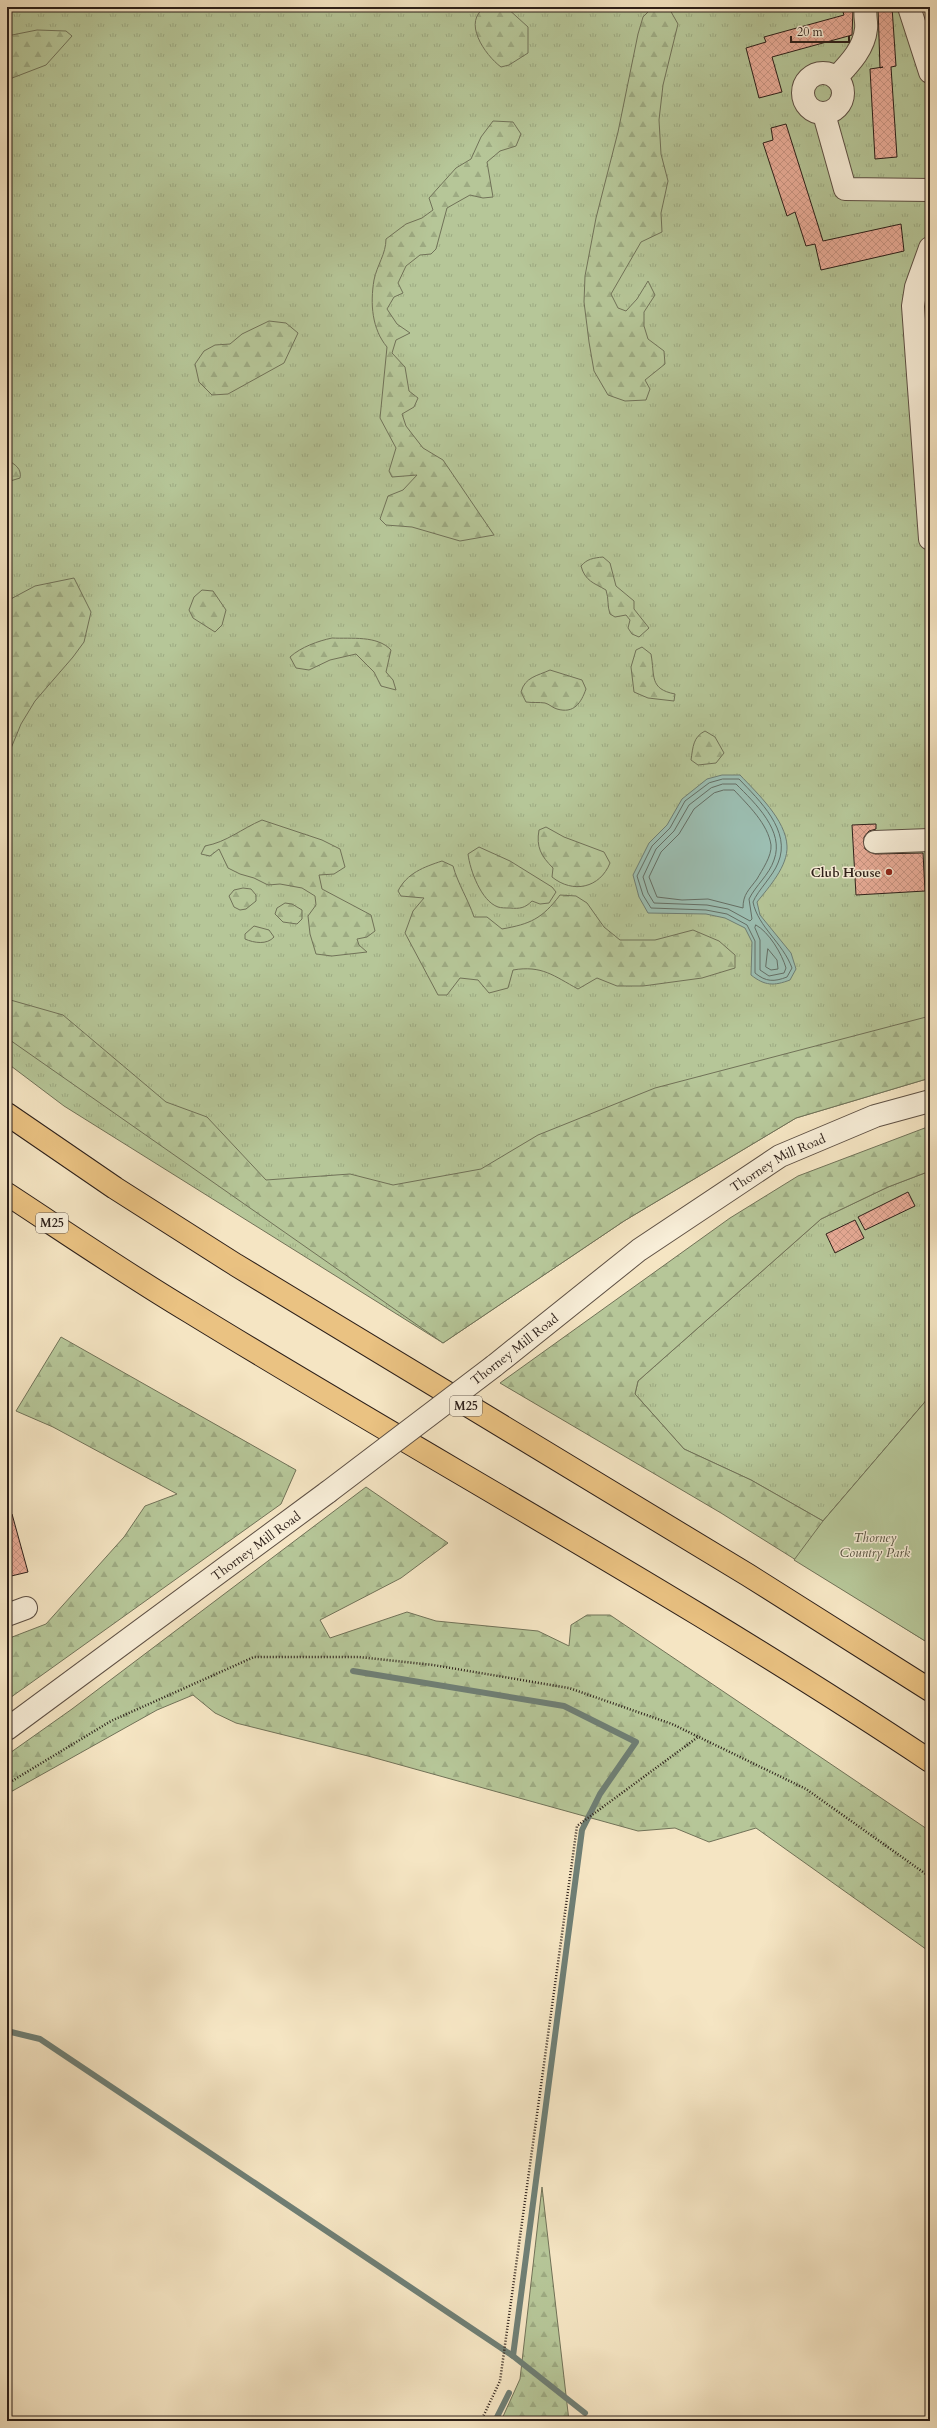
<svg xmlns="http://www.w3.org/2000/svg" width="937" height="2428" viewBox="0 0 937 2428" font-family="Cardo,serif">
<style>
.grass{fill:url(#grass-tufts);stroke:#717258}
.forest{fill:url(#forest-firs);stroke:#717258}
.park{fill:#b6c698;stroke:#717258}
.water{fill:#9cbfb3;stroke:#6f7f75}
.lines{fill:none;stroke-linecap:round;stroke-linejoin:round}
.shore{stroke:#646f66;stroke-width:1}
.stream{stroke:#6f7f75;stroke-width:6}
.building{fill:url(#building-cross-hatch);stroke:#2c1f19}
.minor-casing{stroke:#5e5044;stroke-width:24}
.highway-casing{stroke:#2c1f19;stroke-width:24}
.path{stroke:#2c1f19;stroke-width:2.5;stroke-dasharray:1 2;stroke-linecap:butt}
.minor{stroke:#f8eed8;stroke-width:22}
.highway{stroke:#eac282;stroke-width:22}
.minor-bridge-casing{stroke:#5e5044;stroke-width:24;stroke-linecap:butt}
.minor-bridge{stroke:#f8eed8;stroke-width:22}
.poi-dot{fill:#8f2418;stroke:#f8eed8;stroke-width:1.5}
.labels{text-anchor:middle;stroke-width:3;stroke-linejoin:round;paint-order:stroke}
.shield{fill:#f8eed8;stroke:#695d52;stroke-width:1}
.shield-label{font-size:12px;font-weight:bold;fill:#2c1f19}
.poi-label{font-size:13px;font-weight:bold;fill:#2c1f19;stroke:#f8eed8;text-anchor:end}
.street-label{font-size:13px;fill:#2c1f19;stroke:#f8eed8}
.park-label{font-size:13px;font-style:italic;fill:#55513f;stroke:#f8eed8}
</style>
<defs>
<pattern id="grass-tufts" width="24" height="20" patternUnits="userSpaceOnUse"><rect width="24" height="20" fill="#b6c698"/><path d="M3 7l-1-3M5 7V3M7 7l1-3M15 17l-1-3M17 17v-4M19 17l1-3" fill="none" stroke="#9daa82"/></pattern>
<pattern id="forest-firs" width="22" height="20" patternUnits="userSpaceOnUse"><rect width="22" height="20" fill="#b6c698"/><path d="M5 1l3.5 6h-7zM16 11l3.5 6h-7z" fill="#9daa82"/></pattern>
<pattern id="building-cross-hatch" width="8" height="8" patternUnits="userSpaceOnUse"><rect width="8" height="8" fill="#e9ac98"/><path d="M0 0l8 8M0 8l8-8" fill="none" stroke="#c89482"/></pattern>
</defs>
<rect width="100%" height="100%" fill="#f5e5c3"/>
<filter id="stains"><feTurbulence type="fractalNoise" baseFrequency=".005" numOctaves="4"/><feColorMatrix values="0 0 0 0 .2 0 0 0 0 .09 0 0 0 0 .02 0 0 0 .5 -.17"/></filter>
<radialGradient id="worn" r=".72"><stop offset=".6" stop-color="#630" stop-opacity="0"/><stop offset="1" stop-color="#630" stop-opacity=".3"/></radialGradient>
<g class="grass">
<path d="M7,7H904L930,87V1078L796,1118L624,1221L443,1343L64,1106L7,1063Z"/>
<path d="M930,1171V1396L823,1521L751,1480L684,1449L635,1394L638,1381L821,1219L888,1187Z"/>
</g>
<g class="forest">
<path d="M486,7H506L528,27V53L509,65L501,67C485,55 461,21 486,7Z"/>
<path d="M653,7L670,10L678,24L663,85L659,120L661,154L668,181L661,213L662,232L641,242L611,294L618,308L626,311L637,299L648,281L655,295L644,312V326L648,339L664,351L665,364L645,380L650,389L646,400L625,401L608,395L594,371L589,342L584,302L585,276L596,218L618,132L638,34L643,17Z"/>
<path d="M37,30L66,31L72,36L46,65L7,80V36Z"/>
<path d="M493,121L513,122L521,134L516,146L500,151L487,162L493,197L483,198L470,195L447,208L436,249L431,254L420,255L406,266L398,283L403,293L394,297L387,309L397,324L410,333L396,340L392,353L405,367L409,391L418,398L414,407L402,414L406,426L423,448L443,460L494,535L460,541L412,527L386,525L380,519L388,496L403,490L417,475L392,477L389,471L396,448L380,418L387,347C372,329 370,304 374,280C377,265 386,254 386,239L406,224L422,218L433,210L429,198L456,168L471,159L481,137Z"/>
<path d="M269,321L286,323L298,333L284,363L228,394L212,395L199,382L195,364L204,351L215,345L230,344L242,334Z"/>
<path d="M7,460C15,464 22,469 20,478L7,482Z"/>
<path d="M603,557L610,563L616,586L634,601V609L649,628L639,637L632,634L628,628L630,620L626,615L615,617L610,614C607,606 609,599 606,590C594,583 585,581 581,566C587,559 593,558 603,557Z"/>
<path d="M74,578L91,612L84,642L73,657L35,701L21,724L7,758V601L35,586Z"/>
<path d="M202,590L213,591L226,610L222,625L215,632L193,618L189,610L194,597Z"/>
<path d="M332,638C351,639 377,635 391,650L386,672L393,680L396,690L381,686L374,672L356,654L330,660L309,670L296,668L290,657C301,647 318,641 332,638Z"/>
<path d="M642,647L651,654C655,676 649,689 675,694L674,701L648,698L634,692L631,667L636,650Z"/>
<path d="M550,670L582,680L586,689C581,703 574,714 557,709C553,708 549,704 545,703C539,702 533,703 526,702L521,692C525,677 537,676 550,670Z"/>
<path d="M705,731L715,737L724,753L716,763L698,765L691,760C693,747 693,737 705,731Z"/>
<path d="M262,820L322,840L340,849L345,867L334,874L319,875L322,889L371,915L375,931L367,937L357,939L359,945L367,952L332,956L316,954L310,934L308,916L316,905L315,896L302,888L280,884L268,885L254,878L240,874L228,868L219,849L210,856L201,854L205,846C227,842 241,829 262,820Z"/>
<path d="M546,827L564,837L604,852L610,863C600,888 573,894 552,877L553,868C541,856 536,847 539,830Z"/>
<path d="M479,847L510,861L552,887L556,892L549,903L540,904L532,901C525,908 520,909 510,908C506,908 501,908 498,907C481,901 470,870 468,854Z"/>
<path d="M442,861L453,866C458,884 468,899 474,917H487L502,929C530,924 542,919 560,895L576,896L587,903L604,927L620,940H655L693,930L719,941L735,955V968L702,978L643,986H617L597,978L578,989C554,976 542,965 513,970L508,988L489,993L478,980L460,978L447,995H438L405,933L413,911L424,898L401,896L398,891C407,873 424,867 442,861Z"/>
<path d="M243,888L251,889L256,895V901L246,909L240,910L234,907L229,896L234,890Z"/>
<path d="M285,903L292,904L302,910V919L297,924L283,922L275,914L277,908Z"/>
<path d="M254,926L269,930L274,937C267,945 254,943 245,939V934Z"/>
<path d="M7,999L63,1015L166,1102L207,1117L266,1180L350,1174L393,1185L481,1169L538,1135L655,1088L930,1016V1078L796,1118L624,1221L443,1343L7,1038Z"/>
<path d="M930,1126V1171L888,1187L821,1219L638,1381L635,1394L684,1449L751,1480L823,1521L930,1396V1644L721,1513L500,1383L730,1218L798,1176Z"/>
<path d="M61,1337L296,1470L281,1504L7,1700V1639L46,1624L124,1537L145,1506L177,1494L53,1427L16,1411Z"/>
<path d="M366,1487L448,1543L401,1578L320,1620L330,1638L407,1612L436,1621L538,1631L569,1646L571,1625L587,1615H610L930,1831V1952L756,1828L709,1842L675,1828L638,1831L368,1756L236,1723L215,1713L193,1695L157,1710L7,1794V1755L72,1709Z"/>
<path d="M542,2187L569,2421H501L520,2379Z"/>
</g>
<path class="park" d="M930,1396V1644L794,1560L823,1521Z"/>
<path class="water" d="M722,775H740C757,793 786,820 787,846C788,866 769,887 757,902L760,915L791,953L796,969L790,980C774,986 765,986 751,975L752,942L745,928L725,918L706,914L648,913L639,897L633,875L649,843L667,825L682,799L707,779Z"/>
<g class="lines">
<g class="shore">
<path d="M723,779H739C759,800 792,831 778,863C773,876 758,890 753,902C758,927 783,943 792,968L787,977C774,982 766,982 755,973V941L747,925L727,914L706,910L651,908L643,895L637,876L652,846L670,828L685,801L709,783Z"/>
<path d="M723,784H736C755,803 785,831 774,860C769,875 756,885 749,899L752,919L750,921L728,909L707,905L654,903L648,893L643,877L656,849L674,831L689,805L711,788Z"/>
<path d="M724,790H734C748,805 768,824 771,845C772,856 762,870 757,879C749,890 743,894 743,908L708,899L682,900L657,897L649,877L661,852L679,834L694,809L714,793Z"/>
<path d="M756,925C769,932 782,954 786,968L784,973L769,976L760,970V940L755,928Z"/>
<path d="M768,949L777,960L778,969L771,970L766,967Z"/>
</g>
<g class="stream">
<path d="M353,1671L564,1706L636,1742L600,1794L582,1830L513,2356"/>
<path d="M7,2031L40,2039L513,2356L585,2413"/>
<path d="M495,2421L509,2393"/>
</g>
</g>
<g class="building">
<path d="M878,7H892L896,66L891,67L897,157L875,159L870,69L883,67L880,68Z"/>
<path d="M842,9H853L852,35L772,57L782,92L759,98L746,48L766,42L764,37L844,15Z"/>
<path d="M786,124L823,241L901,224L904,251L821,270L815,244L806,246L795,212L787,216L763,143L773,140L771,128Z"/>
<path d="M876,824V829L869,831L864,837L865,849L875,854L923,853L925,891L856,895L852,825Z"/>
<path d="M908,1192L915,1206L865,1230L858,1217Z"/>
<path d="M855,1220L864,1238L835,1253L826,1234Z"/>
<path d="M12,1514L28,1572L7,1577V1515Z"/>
</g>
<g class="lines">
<defs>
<g id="minor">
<path d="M909,7L930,72"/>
<circle cx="823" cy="93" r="20"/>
<path d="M836,78C849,64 864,49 866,29C867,22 864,14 866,7"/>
<path d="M824,114L845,189L930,190"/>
<path d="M930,248L916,287L913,306L930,539"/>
<path d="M875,842L930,840"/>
<path id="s1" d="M494,1366L639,1250L780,1156L875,1116L930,1101"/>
<path d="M7,1615L26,1608"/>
<path id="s2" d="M7,1729L328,1492"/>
</g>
<g id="highway">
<path d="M7,1114L115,1188L236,1265L748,1575L930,1690"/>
<path d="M7,1194C68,1234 128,1275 190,1312C436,1463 690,1601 930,1761"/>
</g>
</defs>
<use href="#minor" class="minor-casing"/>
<use href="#highway" class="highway-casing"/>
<g class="path">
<path d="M7,1784L111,1721L254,1657H359L433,1665L569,1688L672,1724L806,1789L930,1877"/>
<path d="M481,2421L500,2381L577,1826L698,1737"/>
</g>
<use href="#minor" class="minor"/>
<use href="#highway" class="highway"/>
<defs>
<path id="minor-bridge" d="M328,1492L494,1366"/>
</defs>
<use href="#minor-bridge" class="minor-bridge-casing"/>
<use href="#minor-bridge" class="minor-bridge"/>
</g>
<circle class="poi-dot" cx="889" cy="872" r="4"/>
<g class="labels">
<g class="shield">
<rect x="36" y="1213" width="32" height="20" rx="3"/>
<rect x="450" y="1396" width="32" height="20" rx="3"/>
</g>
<g class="shield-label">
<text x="52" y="1227">M25</text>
<text x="466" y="1410">M25</text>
</g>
<g class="poi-label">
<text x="881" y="877">Club House</text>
</g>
<g class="street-label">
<text dy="5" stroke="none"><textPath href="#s1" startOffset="350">Thorney Mill Road</textPath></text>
<text transform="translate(514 1349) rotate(-38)" y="5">Thorney Mill Road</text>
<text dy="5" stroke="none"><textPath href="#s2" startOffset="309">Thorney Mill Road</textPath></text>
</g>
<g class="park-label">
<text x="875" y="1542">Thorney<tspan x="875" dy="15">Country Park</tspan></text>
</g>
</g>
<rect width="937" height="2428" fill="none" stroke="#f5e5c3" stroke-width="24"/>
<rect x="8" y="8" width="921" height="2412" fill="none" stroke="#2c1f19" stroke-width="2"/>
<rect x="12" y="12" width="913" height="2404" fill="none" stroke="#2c1f19"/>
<path d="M791 36v6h58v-6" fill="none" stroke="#2c1f19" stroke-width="2"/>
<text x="797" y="36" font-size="12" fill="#2c1f19" stroke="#f8eed8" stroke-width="3" paint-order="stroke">20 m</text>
<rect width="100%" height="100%" filter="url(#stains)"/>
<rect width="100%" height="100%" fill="url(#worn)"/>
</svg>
